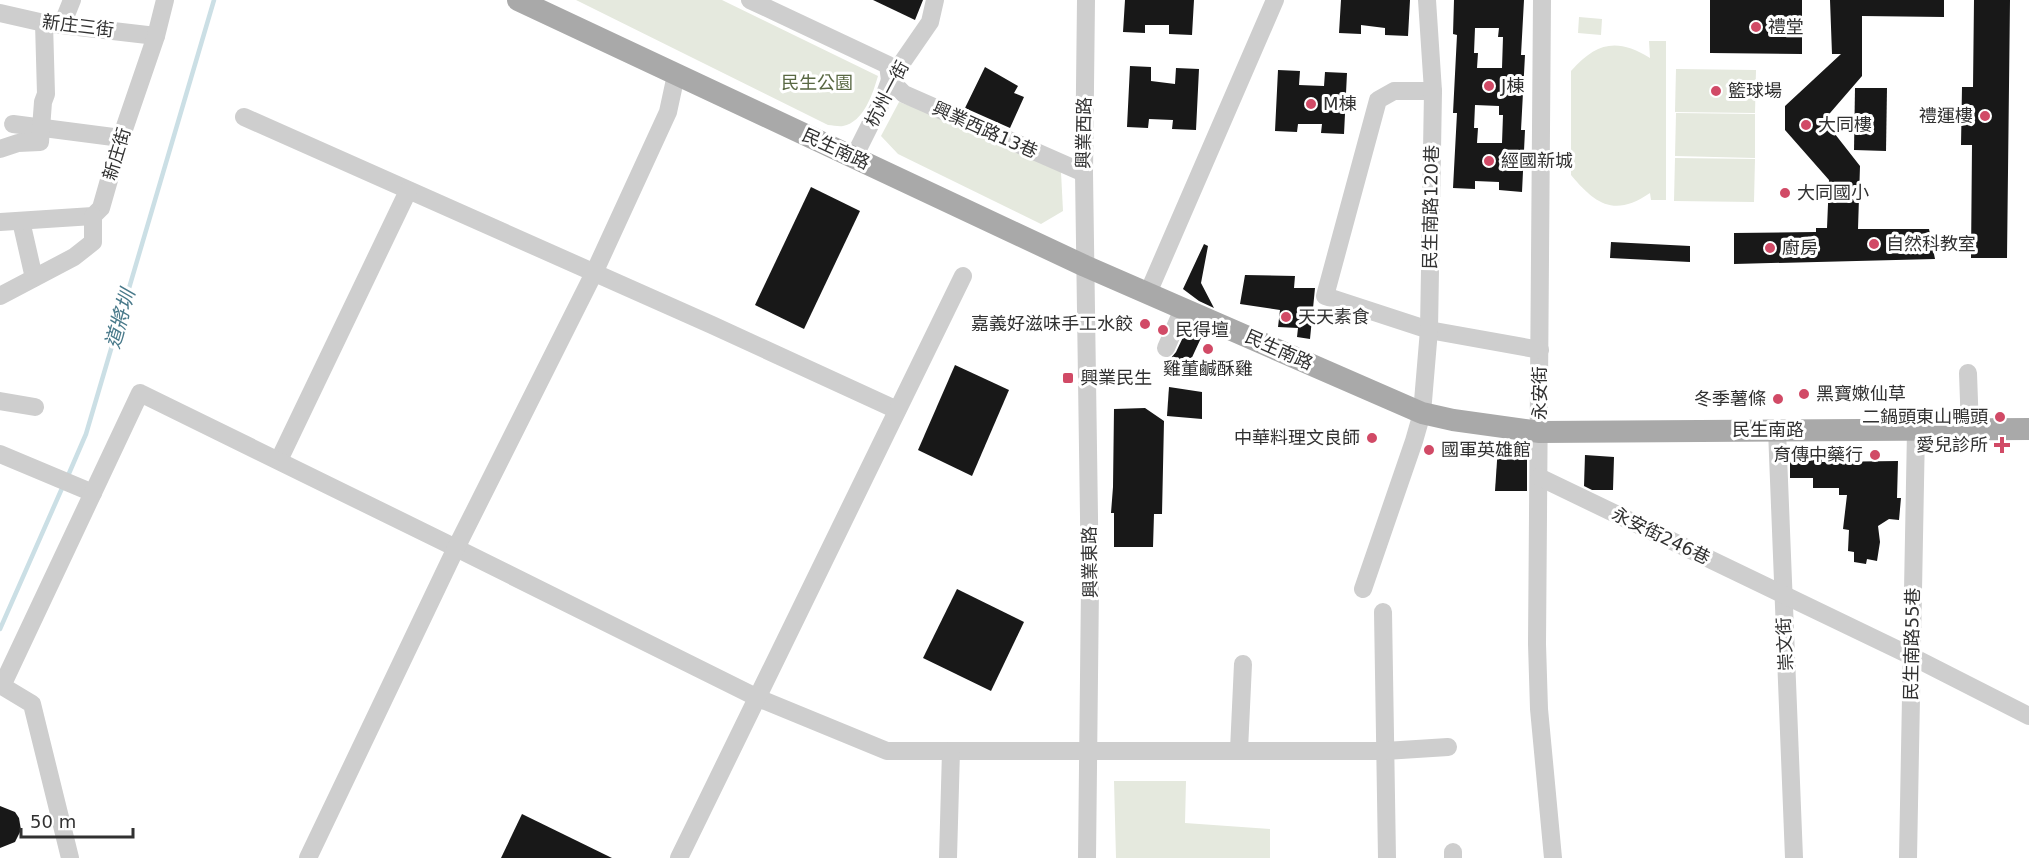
<svg xmlns="http://www.w3.org/2000/svg" width="2029" height="858" viewBox="0 0 2029 858" font-family="'DejaVu Sans','Noto Sans TC',sans-serif">
<style>
.green{fill:#e5e9de}
.lines{fill:none;stroke-linecap:round;stroke-linejoin:round}
.stream{stroke:#cbdfe5;stroke-width:4.5}
.building{fill:#181818;fill-rule:evenodd}
.minor{stroke:#cecece;stroke-width:18}
.major{stroke:#a9a9a9;stroke-width:22}
.poi-dot{fill:#d14a66;stroke:#fff;stroke-width:2}
.labels{text-anchor:middle;stroke-width:6;stroke-linejoin:round;paint-order:stroke}
.street-label{font-size:18px;fill:#313131;stroke:#fff}
.poi-label{font-size:18px;fill:#313131;stroke:#fff;text-anchor:start}
.park-label{font-size:18px;fill:#596843;stroke:#fff}
.water-label{font-size:20px;font-style:italic;fill:#48798a;stroke:#fff}
</style>
<rect width="100%" height="100%" fill="#fff"/>
<g class="green">
<path d="M576,0H722L878,76C873,93 864,122 843,126C839,127 833,125 828,125Z"/>
<path d="M1579,17L1602,19L1601,35L1578,33Z"/>
<path d="M1649,41H1666V200H1651L1650,193C1615,217 1596,205 1571,175V71C1597,42 1617,38 1650,58Z"/>
<path d="M1676,69L1756,70L1755,113L1675,112Z"/>
<path d="M899,102L922,110L1061,172L1063,211L1041,224L898,154L881,136Z"/>
<path d="M1676,113L1755,114V158L1675,156Z"/>
<path d="M1675,158L1755,159L1754,202L1674,201Z"/>
<path d="M1114,781H1186L1185,823L1270,829V858H1116Z"/>
</g>
<g class="lines">
<g class="stream">
<path d="M67,478L86,434L214,0"/>
<path d="M0,629L63,486"/>
</g>
</g>
<g class="building">
<path d="M873,0H923L915,20Z"/>
<path d="M1125,0H1194L1192,35L1169,34V25H1145V33L1123,32Z"/>
<path d="M1341,0H1410L1408,36L1385,35V28L1361,25V34L1339,33Z"/>
<path d="M1454,0H1524L1521,55H1525L1521,130H1525L1522,192L1499,190V182L1475,181V189L1453,188L1457,113H1453L1457,35L1453,34ZM1475,28H1499L1498,37H1503L1502,68H1477L1478,53H1474ZM1475,105L1499,106V115H1503L1502,143H1477L1478,128H1474Z"/>
<path d="M1710,0H1802V54L1710,53Z"/>
<path d="M1830,0H1944V17L1862,16V76L1824,120L1860,166L1858,229H1929L1935,259L1734,264V233L1816,232V228H1827L1829,180L1785,130V106L1841,54H1832Z"/>
<path d="M1974,0H2010L2007,258H1971L1972,145H1961L1962,87H1973Z"/>
<path d="M1130,66L1151,67V81L1175,84L1176,68L1199,69L1196,130L1172,129L1173,120L1149,119L1148,128L1127,127Z"/>
<path d="M985,67L1018,86L1014,93L1024,97L1010,128L965,108Z"/>
<path d="M1278,70L1300,71L1299,85L1324,86L1325,72L1347,73L1344,134L1321,133L1322,124H1298L1297,132L1275,131Z"/>
<path d="M1855,88H1887L1886,151L1854,150Z"/>
<path d="M811,187L860,211L804,329L755,305Z"/>
<path d="M1611,242L1690,246V262L1610,258Z"/>
<path d="M1204,244L1208,246L1201,283L1214,308L1199,301L1183,289Z"/>
<path d="M1245,275L1295,276L1294,288H1315L1310,339L1297,337L1298,328L1278,327L1280,310L1240,304Z"/>
<path d="M1186,331L1201,338L1188,366L1171,358L1176,352Z"/>
<path d="M955,365L1009,390L972,476L918,450Z"/>
<path d="M1169,387L1202,392V419L1167,416Z"/>
<path d="M1145,408L1164,421L1162,514H1154L1153,547H1114V513H1111L1113,487L1114,409Z"/>
<path d="M1498,446L1524,448L1527,452V491H1495Z"/>
<path d="M1798,450H1822V462L1898,461L1897,498H1901L1899,520L1889,519L1878,526L1880,542L1877,561L1867,559L1866,564L1854,562V552L1848,551L1849,530L1843,529L1847,495H1839V488H1813V478H1790V458H1798Z"/>
<path d="M1585,455L1614,457L1613,490H1592L1584,486Z"/>
<path d="M957,589L1024,622L991,691L923,658Z"/>
<path d="M0,806L15,812L19,818L21,830L15,842L0,848Z"/>
<path d="M522,814L612,858H501Z"/>
</g>
<g class="lines">
<g class="minor">
<path d="M750,0L888,65L890,80"/>
<path d="M1086,0L1084,173L1090,586L1087,858"/>
<path d="M1542,0L1537,644L1539,709L1553,858"/>
<path d="M0,13L44,23L156,36"/>
<path d="M62,25L72,0"/>
<path d="M890,80L904,94L1084,173"/>
<path d="M1433,91H1394L1378,100L1325,296L1429,330L1540,350"/>
<path d="M244,117L712,325L897,410"/>
<path d="M13,124L121,138"/>
<path d="M0,149L18,143L40,142L43,102L46,94L44,23"/>
<path d="M854,157L883,99L890,80L930,22L935,0"/>
<path d="M21,221L34,278"/>
<path d="M0,222L93,216L101,208L121,138L156,36L165,0"/>
<path d="M1148,293L1275,0"/>
<path d="M0,296L74,257L93,242V216"/>
<path d="M1166,348L1183,309"/>
<path d="M1968,373L1970,430"/>
<path d="M0,401L35,407"/>
<path d="M1777,430L1794,858"/>
<path d="M0,454L93,493"/>
<path d="M279,460L408,191"/>
<path d="M1539,477L1911,656L2029,716"/>
<path d="M1363,589L1414,441L1422,413L1429,330L1433,91L1427,0"/>
<path d="M1383,612L1387,858"/>
<path d="M1239,750L1243,664"/>
<path d="M70,858L32,704L2,686L140,393L456,548L758,698L887,751H1385L1448,747"/>
<path d="M308,858L456,548L594,273L668,112L676,75"/>
<path d="M679,858L963,276"/>
<path d="M948,858L951,751"/>
<path d="M1453,858V852"/>
<path d="M1908,858L1916,430"/>
</g>
<path class="major" d="M518,0L1085,266L1422,413L1453,420L1540,432L2029,429"/>
</g>
<g class="poi-dot">
<circle cx="1756" cy="27" r="6"/>
<circle cx="1489" cy="86" r="6"/>
<circle cx="1716" cy="91" r="6"/>
<circle cx="1311" cy="104" r="6"/>
<circle cx="1985" cy="116" r="6"/>
<circle cx="1806" cy="125" r="6"/>
<circle cx="1489" cy="161" r="6"/>
<circle cx="1785" cy="193" r="6"/>
<circle cx="1874" cy="244" r="6"/>
<circle cx="1770" cy="248" r="6"/>
<circle cx="1286" cy="317" r="6"/>
<circle cx="1145" cy="324" r="6"/>
<circle cx="1163" cy="330" r="6"/>
<circle cx="1208" cy="349" r="6"/>
<rect x="1062" y="372" width="12" height="12" rx="3"/>
<circle cx="1804" cy="394" r="6"/>
<circle cx="1778" cy="399" r="6"/>
<circle cx="2000" cy="417" r="6"/>
<circle cx="1372" cy="438" r="6"/>
<path d="M1999 436h6v6h6v6h-6v6h-6v-6h-6v-6h6z"/>
<circle cx="1429" cy="450" r="6"/>
<circle cx="1875" cy="455" r="6"/>
</g>
<g class="labels">
<g class="street-label">
<text transform="translate(78 26) rotate(7)" y="6">新庄三街</text>
<text transform="translate(887 94) rotate(-62)" y="6">杭州一街</text>
<text transform="translate(985 130) rotate(24)" y="6">興業西路13巷</text>
<text transform="translate(1084 133) rotate(-89)" y="6">興業西路</text>
<text transform="translate(836 149) rotate(25)" y="6">民生南路</text>
<text transform="translate(117 154) rotate(-73)" y="6">新庄街</text>
<text transform="translate(1431 207) rotate(-89)" y="6">民生南路120巷</text>
<text transform="translate(1279 350) rotate(24)" y="6">民生南路</text>
<text transform="translate(1540 393) rotate(-90)" y="6">永安街</text>
<text x="1768" y="436">民生南路</text>
<text transform="translate(1661 536) rotate(26)" y="6">永安街246巷</text>
<text transform="translate(1090 562) rotate(-91)" y="6">興業東路</text>
<text transform="translate(1785 644) rotate(-93)" y="6">崇文街</text>
<text transform="translate(1912 644) rotate(-89)" y="6">民生南路55巷</text>
</g>
<g class="poi-label">
<text x="1768" y="33">禮堂</text>
<text x="1501" y="92">J棟</text>
<text x="1728" y="97">籃球場</text>
<text x="1323" y="110">M棟</text>
<text x="1973" y="122" text-anchor="end">禮運樓</text>
<text x="1818" y="131">大同樓</text>
<text x="1501" y="167">經國新城</text>
<text x="1797" y="199">大同國小</text>
<text x="1886" y="250">自然科教室</text>
<text x="1782" y="254">廚房</text>
<text x="1298" y="323">天天素食</text>
<text x="1133" y="330" text-anchor="end">嘉義好滋味手工水餃</text>
<text x="1175" y="336">民得壇</text>
<text x="1208" y="375" text-anchor="middle">雞董鹹酥雞</text>
<text x="1080" y="384">興業民生</text>
<text x="1816" y="400">黑寶嫩仙草</text>
<text x="1766" y="405" text-anchor="end">冬季薯條</text>
<text x="1988" y="423" text-anchor="end">二鍋頭東山鴨頭</text>
<text x="1360" y="444" text-anchor="end">中華料理文良師</text>
<text x="1988" y="451" text-anchor="end">愛兒診所</text>
<text x="1441" y="456">國軍英雄館</text>
<text x="1863" y="461" text-anchor="end">育傳中藥行</text>
</g>
<g class="park-label">
<text x="817" y="89">民生公園</text>
</g>
<g class="water-label">
<text transform="translate(120 319) rotate(-74)" y="7">道將圳</text>
</g>
</g>
<path d="M21 828v9h112v-9" fill="none" stroke="#313131" stroke-width="3"/>
<text x="30" y="828" font-size="18" fill="#313131" stroke="#ffffff" stroke-width="4.5" paint-order="stroke">50 m</text>
</svg>
